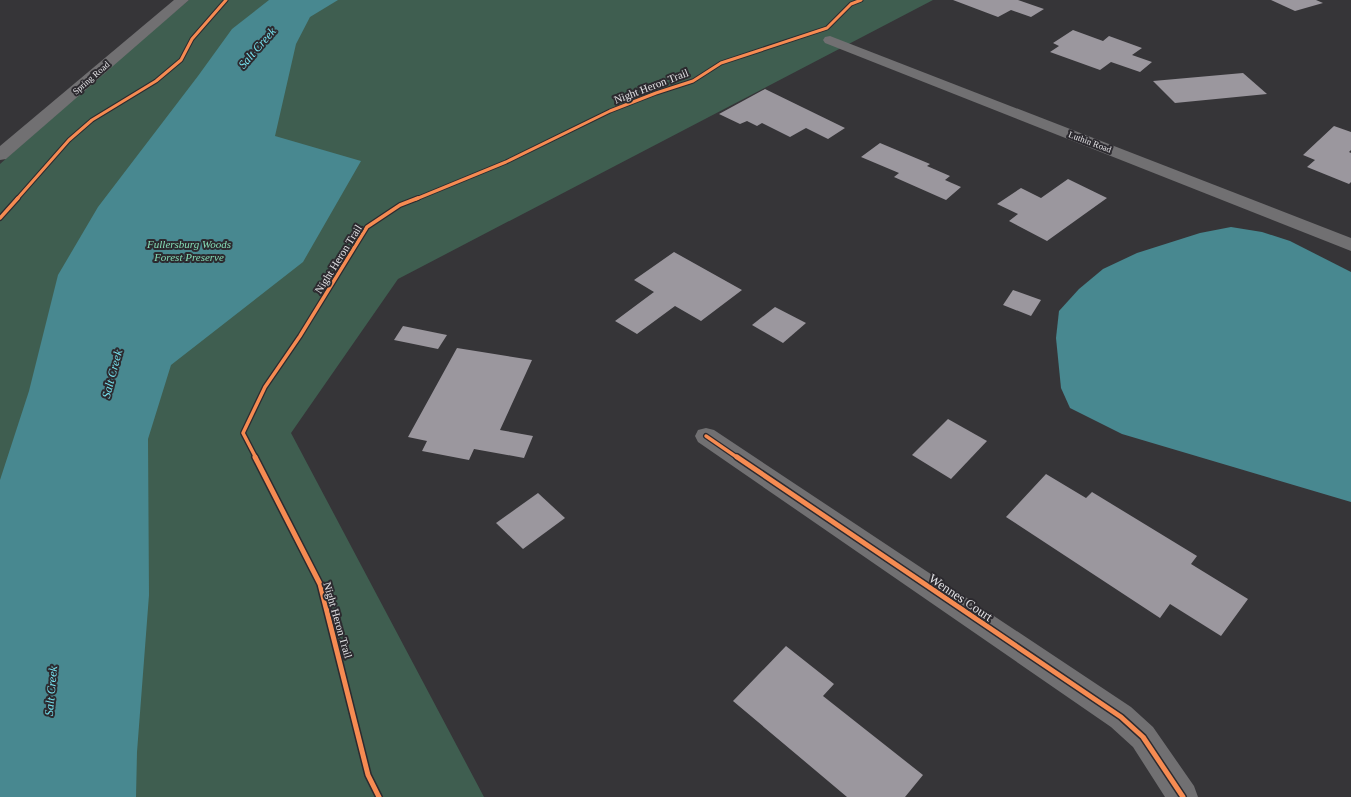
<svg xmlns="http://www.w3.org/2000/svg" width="1351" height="797" viewBox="0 0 1351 797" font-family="Georgia,serif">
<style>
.green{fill:#3f5e50}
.water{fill:#488890}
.building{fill:#9b979e}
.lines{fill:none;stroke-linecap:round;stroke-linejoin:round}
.minor{fill:#717072;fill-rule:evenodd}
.cycleway-far2-casing{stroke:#2c2a2f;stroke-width:5}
.cycleway-far1-casing{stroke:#2c2a2f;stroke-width:6}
.cycleway-casing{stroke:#2c2a2f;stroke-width:8}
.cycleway-far2{stroke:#f68b52;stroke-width:3}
.cycleway-far1{stroke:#f68b52;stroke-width:3.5}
.cycleway{stroke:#f68b52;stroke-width:5}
.labels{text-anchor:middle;stroke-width:4;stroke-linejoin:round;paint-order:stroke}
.far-street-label{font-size:9px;fill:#e2e1e4;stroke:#2c2a2f}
.street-label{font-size:11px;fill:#e2e1e4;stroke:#2c2a2f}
.park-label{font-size:11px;font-style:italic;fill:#85ddb7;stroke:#2c2a2f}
.water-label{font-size:12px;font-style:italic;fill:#77e4f1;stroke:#2c2a2f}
.near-street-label{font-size:13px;fill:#e2e1e4;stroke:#2c2a2f}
</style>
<rect width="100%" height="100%" fill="#363538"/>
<path class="green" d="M189,0H933L398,279L291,433L484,797H0V164L119,59Z"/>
<g class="water">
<path d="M269,0H338L310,17L296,44L275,136L361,161L303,262L171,365L148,439L149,595L137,752L136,797H0V480L29,391L58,275L98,207L198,76L232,29Z"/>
<path d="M1231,227L1262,232L1290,241L1351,272V502L1122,434L1070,408L1061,388L1056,338L1059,311L1079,289L1103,269L1137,253L1200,233Z"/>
</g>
<g class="building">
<path d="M953,0H1018L1044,9L1031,17L1011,10L998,17Z"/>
<path d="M1271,0H1316L1323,3L1295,11Z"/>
<path d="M1073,30L1103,41L1109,36L1142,48L1132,55L1152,62L1140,72L1111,62L1100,70L1050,52L1059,46L1053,43Z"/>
<path d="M1243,73L1267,94L1175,103L1153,81Z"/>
<path d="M765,89L845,128L828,139L806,128L790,137L762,123L757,126L747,121L740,124L719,114Z"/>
<path d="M1334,126L1351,132V150L1349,152L1351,153V182L1349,184L1307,167L1315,160L1303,155Z"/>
<path d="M880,143L930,164L927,166L950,176L945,180L961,187L946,200L894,177L899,173L861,157Z"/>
<path d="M1068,179L1107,198L1047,241L1009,221L1018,214L997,204L1021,188L1041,198Z"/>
<path d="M674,252L742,290L701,321L675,306L637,334L615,321L654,292L634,280Z"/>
<path d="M1013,290L1041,300L1031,316L1003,305Z"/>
<path d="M775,307L806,323L783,343L752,325Z"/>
<path d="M403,326L447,335L438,349L394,340Z"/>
<path d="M457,348L532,360L500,430L533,436L524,458L474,449L469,460L422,451L427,441L408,437Z"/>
<path d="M948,419L987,441L951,479L912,455Z"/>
<path d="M1046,474L1086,498L1092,492L1197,556L1191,564L1248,599L1221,636L1170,604L1160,618L1006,517Z"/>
<path d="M538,493L565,518L523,549L496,523Z"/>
<path d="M786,646L834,684L823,696L923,775L905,797H847L733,701Z"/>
</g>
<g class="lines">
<g class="minor">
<path d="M174,0H189L6,159L0,160V146Z"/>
<path d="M830,36L1351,238V251L825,43L823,40L825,37Z"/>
<path d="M706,428L714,430L1131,707L1153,727L1194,786L1198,797H1165L1133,747L1111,727L698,442L695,436L698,430Z"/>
</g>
<defs>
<g id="cycleway-far2">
<path d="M17,199L69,140L92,120L156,81L181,60L192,39L226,0"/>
<path d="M416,199L506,162L610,111L656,93L693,81L721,63L827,28L851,4L861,0"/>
</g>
<g id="cycleway-far1">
<path d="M0,218L18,198"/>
<path d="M706,436L738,458"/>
<path d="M256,458L243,433L265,387L300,336L367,227L400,205L418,198"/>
</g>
<g id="cycleway">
<path d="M255,457L320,584L368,775L379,797"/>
<path d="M737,457L1121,717L1143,737L1183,797"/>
</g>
</defs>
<use href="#cycleway-far2" class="cycleway-far2-casing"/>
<use href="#cycleway-far1" class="cycleway-far1-casing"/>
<use href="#cycleway" class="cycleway-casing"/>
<use href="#cycleway-far2" class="cycleway-far2"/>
<use href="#cycleway-far1" class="cycleway-far1"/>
<use href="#cycleway" class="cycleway"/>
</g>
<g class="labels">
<g class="far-street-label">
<text transform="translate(91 78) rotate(-41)" y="3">Spring Road</text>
<text transform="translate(1090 142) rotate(21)" y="3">Luthin Road</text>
</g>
<g class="street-label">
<text transform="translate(651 86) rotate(-21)" y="4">Night Heron Trail</text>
<text transform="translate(338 259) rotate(-58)" y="4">Night Heron Trail</text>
<text transform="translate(338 620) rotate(74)" y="4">Night Heron Trail</text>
</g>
<g class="park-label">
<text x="189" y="248">Fullersburg Woods<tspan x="189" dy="13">Forest Preserve</tspan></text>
</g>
<g class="water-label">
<text transform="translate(257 48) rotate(-49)" y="4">Salt Creek</text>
<text transform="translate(112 374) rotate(-75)" y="4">Salt Creek</text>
<text transform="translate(51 691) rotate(-85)" y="4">Salt Creek</text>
</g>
<g class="near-street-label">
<text transform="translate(961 597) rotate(34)" y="5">Wennes Court</text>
</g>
</g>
</svg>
